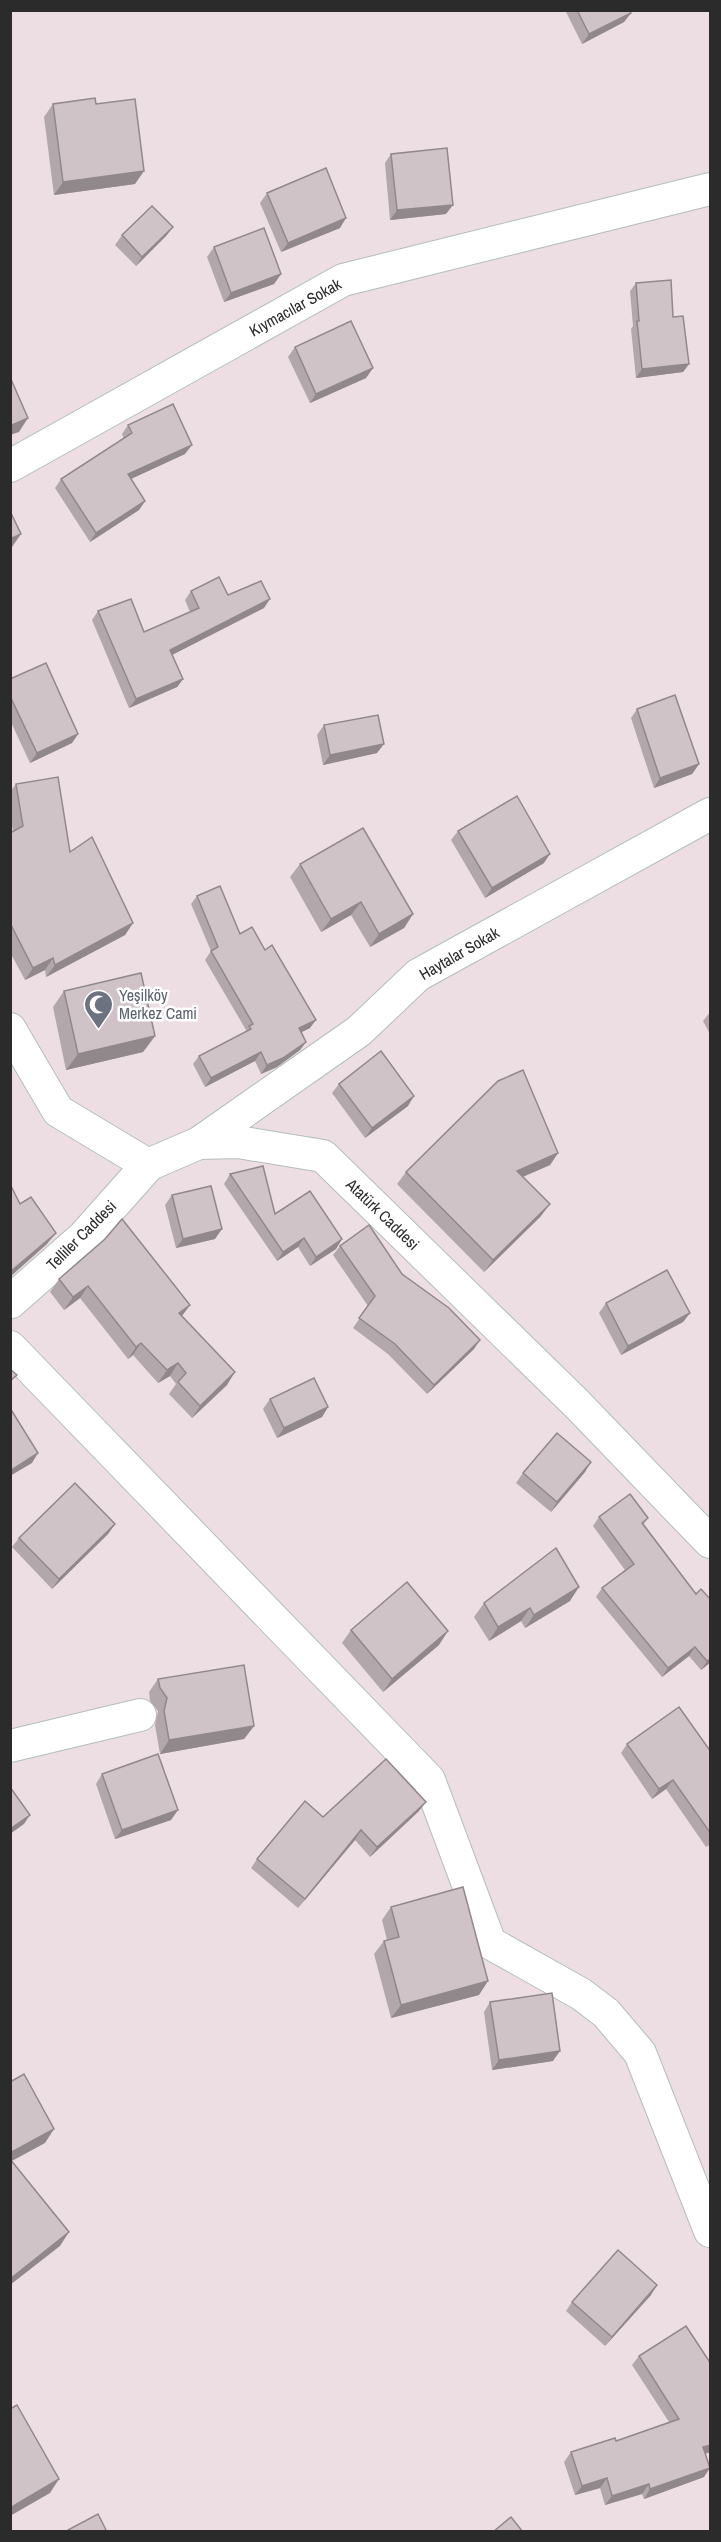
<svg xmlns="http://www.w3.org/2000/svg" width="721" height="2542" viewBox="0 0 721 2542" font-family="'Archivo Narrow',sans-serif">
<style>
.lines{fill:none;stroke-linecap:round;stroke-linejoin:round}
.minor-casing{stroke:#b2bebd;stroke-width:34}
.tertiary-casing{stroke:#b2bebd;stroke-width:35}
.minor{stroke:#fff;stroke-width:32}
.tertiary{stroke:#fff;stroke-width:33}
.wall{fill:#b2a8ab}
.shaded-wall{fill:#91888b}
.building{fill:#cfc3c7;stroke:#91888b;stroke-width:1.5}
.labels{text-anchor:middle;stroke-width:5;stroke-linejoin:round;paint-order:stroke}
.street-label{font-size:16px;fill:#2b2b2b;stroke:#fff}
.worship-label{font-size:16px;fill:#5b616d;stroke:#fff;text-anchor:start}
</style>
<rect width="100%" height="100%" fill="#eddee4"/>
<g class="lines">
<defs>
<g id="minor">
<path d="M10,466L343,280L710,189"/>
<path d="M10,1029L58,1111L148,1165L199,1143L238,1142L323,1156L577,1404L710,1542"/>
<path d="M199,1143L359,1031L418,975L710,814"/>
<path d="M10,1347L429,1780L490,1943L581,1994L606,2013L640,2053L710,2231"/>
<path d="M10,1746L140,1715"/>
</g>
<path id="tertiary" d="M10,1302L84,1237L148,1165"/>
</defs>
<use href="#minor" class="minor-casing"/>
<use href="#tertiary" class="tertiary-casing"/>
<use href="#minor" class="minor"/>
<use href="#tertiary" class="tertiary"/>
</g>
<g class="wall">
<path d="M565,10H630L631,13L624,22L582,44Z"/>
<path d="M53,104H96L135,184L54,195L44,117Z"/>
<path d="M391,154L446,214L390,220L385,163Z"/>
<path d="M267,193L340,228L281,252L260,203Z"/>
<path d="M173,227L166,236L136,266L115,245L122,235Z"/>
<path d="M214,247L281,274L274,284L224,302L207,257Z"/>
<path d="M636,283L673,317L689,364L683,372L636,378L631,329L633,326L630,291Z"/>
<path d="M295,347L373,368L366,378L310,403L288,357Z"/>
<path d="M128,425L185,454L131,479L145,501L139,510L90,542L55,488L61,479L124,439L122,434Z"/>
<path d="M191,591L228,595L264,608L172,655L183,679L177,687L129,708L92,620L98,611L144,632L190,612L185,600Z"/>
<path d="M10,679L78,734L72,743L30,763L10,720Z"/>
<path d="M637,709L699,764L692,774L654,788L631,718Z"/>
<path d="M324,725L377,753L323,765L317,735Z"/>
<path d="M16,784L70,852L133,923L125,935L46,977L45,970L25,980L10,952V833L13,831L10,815V792Z"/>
<path d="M458,831L544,863L485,898L451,840Z"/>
<path d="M300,864L413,914L404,928L370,947L351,915L321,932L290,877Z"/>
<path d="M197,896L240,934L310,1028L302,1032L306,1042L300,1050L277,1067L261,1074L255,1061L205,1087L193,1064L199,1056L245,1032L246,1030L205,960L211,951L191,904Z"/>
<path d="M64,991L155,1036L143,1052L66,1070L53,1007Z"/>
<path d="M711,1011V1036L703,1021Z"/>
<path d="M339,1084L408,1106L365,1138L332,1093Z"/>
<path d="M558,1153L550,1165L523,1177L541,1216L484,1272L397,1184L406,1172Z"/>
<path d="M230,1174L275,1214L342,1239L336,1249L310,1266L298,1247L277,1261L224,1184Z"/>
<path d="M172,1195L215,1239L176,1248L165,1205Z"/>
<path d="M340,1246L402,1274L474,1349L427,1394L388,1354L353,1328L368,1306L333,1255Z"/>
<path d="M59,1279L190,1305L182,1316L227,1385L192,1418L169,1394L176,1384L170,1376L158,1383L133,1355L128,1359L80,1298L64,1310L50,1292Z"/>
<path d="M606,1303L690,1313L683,1322L621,1355L599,1313Z"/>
<path d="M270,1399L328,1407L322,1417L277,1438L263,1409Z"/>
<path d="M585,1472L551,1512L516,1483L523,1473Z"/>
<path d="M599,1517L648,1518L644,1524L696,1594L711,1600V1662L701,1670L689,1656L662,1677L596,1597L602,1588L625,1570L593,1526Z"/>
<path d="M115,1524L108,1534L52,1589L12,1547L19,1538Z"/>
<path d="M570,1601L525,1628L521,1621L489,1641L474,1617L484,1603Z"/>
<path d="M351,1630L439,1645L383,1692L342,1643Z"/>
<path d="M158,1679L254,1726L244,1739L160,1754L155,1725L158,1711L150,1701L149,1692Z"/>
<path d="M627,1744L711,1752V1844L706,1847L666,1789L652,1799L621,1753Z"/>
<path d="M102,1774L171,1820L115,1839L96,1784Z"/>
<path d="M419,1811L370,1857L355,1840L298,1908L251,1868L257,1859L323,1817Z"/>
<path d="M391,1907L479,1995L391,2018L374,1954L384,1941L387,1940L382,1920Z"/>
<path d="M490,2002L553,2061L492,2070L484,2012Z"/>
<path d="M651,2295L605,2346L566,2311L572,2302Z"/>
<path d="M639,2356L711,2364V2452L705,2454L704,2477L644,2499L642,2494L605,2505L600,2488L575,2495L564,2462L571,2452L616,2441L669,2422L632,2365Z"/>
</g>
<g class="shaded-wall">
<path d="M631,13L624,22L582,44L589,34Z"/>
<path d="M144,171L135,184L54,195L63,182Z"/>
<path d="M453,205L446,214L390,220L397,210Z"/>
<path d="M346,218L340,228L281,252L288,243Z"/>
<path d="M173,227L166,236L136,266L142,257Z"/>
<path d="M281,274L274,284L224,302L231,293Z"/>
<path d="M689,364L683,372L636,378L642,369Z"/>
<path d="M373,368L366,378L310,403L316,394Z"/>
<path d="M28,418L19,432L10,435V426Z"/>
<path d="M192,445L185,454L122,483L128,474Z"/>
<path d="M145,501L139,510L90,542L96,533Z"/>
<path d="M21,534L12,547L10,548V539Z"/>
<path d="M270,599L264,608L164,659L170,650Z"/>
<path d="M183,679L177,687L129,708L136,699Z"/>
<path d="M78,734L72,743L30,763L37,753Z"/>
<path d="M384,744L377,753L323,765L330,755Z"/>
<path d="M699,764L692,774L654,788L660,778Z"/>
<path d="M550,854L544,863L485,898L492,888Z"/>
<path d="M361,902L351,915L321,932L331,919Z"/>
<path d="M413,914L404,928L370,947L379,934Z"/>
<path d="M133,923L125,935L46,977L55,965Z"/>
<path d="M53,958L45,970L25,980L33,968Z"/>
<path d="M316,1020L310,1028L293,1036L299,1028Z"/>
<path d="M155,1036L143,1052L66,1070L78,1054Z"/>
<path d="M306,1042L300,1050L277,1067L261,1074L267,1065Z"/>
<path d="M261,1052L255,1061L205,1087L211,1078Z"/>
<path d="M414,1096L408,1106L365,1138L372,1128Z"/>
<path d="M558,1153L550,1165L508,1183L517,1171Z"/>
<path d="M550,1204L541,1216L484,1272L493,1260Z"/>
<path d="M222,1229L215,1239L176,1248L183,1239Z"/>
<path d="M56,1233L47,1244L10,1277V1272Z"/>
<path d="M304,1238L298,1247L277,1261L283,1252Z"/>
<path d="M342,1239L336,1249L310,1266L316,1257Z"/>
<path d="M88,1286L80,1298L64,1310L73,1297Z"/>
<path d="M190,1305L181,1317L179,1313Z"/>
<path d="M690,1313L683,1322L621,1355L628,1346Z"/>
<path d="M480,1340L474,1349L427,1394L434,1385Z"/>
<path d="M141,1343L133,1355L128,1359L136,1347Z"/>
<path d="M178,1363L170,1376L158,1383L167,1370Z"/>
<path d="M235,1372L227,1385L192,1418L200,1406Z"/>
<path d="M328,1407L322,1417L277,1438L284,1428Z"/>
<path d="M38,1453L32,1463L10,1476V1471Z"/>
<path d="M591,1462L585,1472L551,1512L557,1502Z"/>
<path d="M115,1524L108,1534L52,1589L59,1579Z"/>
<path d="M579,1587L570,1601L525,1628L534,1615Z"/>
<path d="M530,1608L521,1621L489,1641L498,1627Z"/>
<path d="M448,1631L439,1645L383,1692L392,1679Z"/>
<path d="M695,1647L689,1656L662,1677L668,1668Z"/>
<path d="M711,1659V1662L701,1670L707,1661Z"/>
<path d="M254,1726L244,1739L160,1754L169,1740Z"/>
<path d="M673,1780L666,1789L652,1799L659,1789Z"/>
<path d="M426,1802L419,1811L370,1857L377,1847Z"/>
<path d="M178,1810L171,1820L115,1839L122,1830Z"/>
<path d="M30,1815L24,1824L10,1834V1829Z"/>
<path d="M361,1830L355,1840L298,1908L305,1899Z"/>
<path d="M488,1981L479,1995L391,2018L401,2005Z"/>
<path d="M560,2051L553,2061L492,2070L499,2060Z"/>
<path d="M54,2129L45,2143L10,2162V2153Z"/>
<path d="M69,2232L60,2246L10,2285V2279Z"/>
<path d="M657,2285L651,2295L605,2346L612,2337Z"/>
<path d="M711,2445V2452L696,2456L703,2447Z"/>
<path d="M710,2468L704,2477L644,2499L650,2489Z"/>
<path d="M607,2478L600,2488L575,2495L582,2486Z"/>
<path d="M59,2479L50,2493L10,2516V2508Z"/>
<path d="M649,2484L642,2494L605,2505L612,2496Z"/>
</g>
<g class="building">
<path d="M577,10H630L631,13L589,34Z"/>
<path d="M95,98L96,104L135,99L144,171L63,182L53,104Z"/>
<path d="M447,148L453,205L397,210L391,154Z"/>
<path d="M326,168L346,218L288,243L267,193Z"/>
<path d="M152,206L173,227L142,257L122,235Z"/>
<path d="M264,228L281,274L231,293L214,247Z"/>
<path d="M671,280L673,317L683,316L689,364L642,369L637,321H639L636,283Z"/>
<path d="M351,321L373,368L316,394L295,347Z"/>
<path d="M10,377L28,418L10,426Z"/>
<path d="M173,404L192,445L128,474L145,501L96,533L61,479L132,433L128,425Z"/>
<path d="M10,511L21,534L10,539Z"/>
<path d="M219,577L228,595L261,581L270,599L170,650L183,679L136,699L98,611L131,599L144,632L199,608L191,591Z"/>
<path d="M46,663L78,734L37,753L10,696V679Z"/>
<path d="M675,695L699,764L660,778L637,709Z"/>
<path d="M378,715L384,744L330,755L324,725Z"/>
<path d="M58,777L70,852L92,837L133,923L55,965L53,958L33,968L10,923V833L23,826L16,784Z"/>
<path d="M517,796L550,854L492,888L458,831Z"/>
<path d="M363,828L413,914L379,934L361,902L331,919L300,864Z"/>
<path d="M220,886L240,934L252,927L265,950L272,945L316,1020L299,1028L306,1042L283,1058L267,1065L261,1052L211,1078L199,1056L251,1029L249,1026L253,1024L211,951L218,947L197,896Z"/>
<path d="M141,973L155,1036L78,1054L64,991Z"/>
<path d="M381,1051L414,1096L372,1128L339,1084Z"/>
<path d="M523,1070L558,1153L517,1171L550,1204L493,1260L406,1172L498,1081Z"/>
<path d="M263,1166L275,1214L310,1191L342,1239L316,1257L304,1238L283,1252L230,1174Z"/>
<path d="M10,1184L20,1204L31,1197L56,1233L10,1272Z"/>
<path d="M211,1186L222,1229L183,1239L172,1195Z"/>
<path d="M122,1219L190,1305L179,1313L235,1372L200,1406L178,1382L186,1373L178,1363L167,1370L141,1343L136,1347L88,1286L73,1297L59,1279L105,1239Z"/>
<path d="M369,1225L402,1274L449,1308L480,1340L434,1385L395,1344L359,1318L375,1296L340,1246Z"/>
<path d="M667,1270L690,1313L628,1346L606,1303Z"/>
<path d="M10,1369L17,1375L10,1381Z"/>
<path d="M314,1378L328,1407L284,1428L270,1399Z"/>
<path d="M10,1408L38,1453L10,1471Z"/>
<path d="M557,1433L591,1462L557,1502L523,1473Z"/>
<path d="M75,1483L115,1524L59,1579L19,1538Z"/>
<path d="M630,1494L648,1518L642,1523L696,1594L701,1589L711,1600V1659L707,1661L695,1647L668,1668L602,1588L634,1564L599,1517Z"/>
<path d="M556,1548L579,1587L534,1615L530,1608L498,1627L484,1603Z"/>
<path d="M407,1582L448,1631L392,1679L351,1630Z"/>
<path d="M244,1665L254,1726L169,1740L164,1711L167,1698L160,1688L158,1679Z"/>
<path d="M679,1707L711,1752V1834L673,1780L659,1789L627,1744Z"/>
<path d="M158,1754L178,1810L122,1830L102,1774Z"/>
<path d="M386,1759L426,1802L377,1847L361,1830L305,1899L257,1859L305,1801L323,1817Z"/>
<path d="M10,1787L30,1815L10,1829Z"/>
<path d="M463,1887L488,1981L401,2005L384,1941L399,1937L391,1907Z"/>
<path d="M552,1993L560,2051L499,2060L490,2002Z"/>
<path d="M24,2074L54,2129L10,2153V2082Z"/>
<path d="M10,2159L69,2232L10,2279Z"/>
<path d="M618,2250L657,2285L612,2337L572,2302Z"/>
<path d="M686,2326L711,2364V2445L703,2447L710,2468L650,2489L649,2484L612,2496L607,2478L582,2486L571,2452L615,2438L616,2441L679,2419L639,2356Z"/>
<path d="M17,2405L59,2479L10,2508V2409Z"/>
<path d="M98,2514L107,2532H68V2530Z"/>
<path d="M511,2517L523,2532H493Z"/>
</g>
<defs>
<symbol id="mosque-pin" viewBox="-11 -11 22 30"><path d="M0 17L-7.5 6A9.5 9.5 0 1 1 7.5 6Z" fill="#6b7280" stroke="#fff"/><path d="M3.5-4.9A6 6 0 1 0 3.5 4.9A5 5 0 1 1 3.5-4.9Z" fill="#fff"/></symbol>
</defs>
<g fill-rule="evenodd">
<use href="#mosque-pin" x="82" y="988" width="33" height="45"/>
</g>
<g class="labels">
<g class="street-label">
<text transform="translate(295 307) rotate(-29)" y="6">Kıymacılar Sokak</text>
<text transform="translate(459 953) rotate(-30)" y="6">Haytalar Sokak</text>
<text transform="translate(383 1214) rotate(44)" y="6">Atatürk Caddesi</text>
<text transform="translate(81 1235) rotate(-45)" y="6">Telliler Caddesi</text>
</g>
<g class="worship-label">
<text x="119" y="1001">Yeşilköy<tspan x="119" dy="18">Merkez Cami</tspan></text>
</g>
</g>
<rect width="721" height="2542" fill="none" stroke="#2b2b2b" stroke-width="24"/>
</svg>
